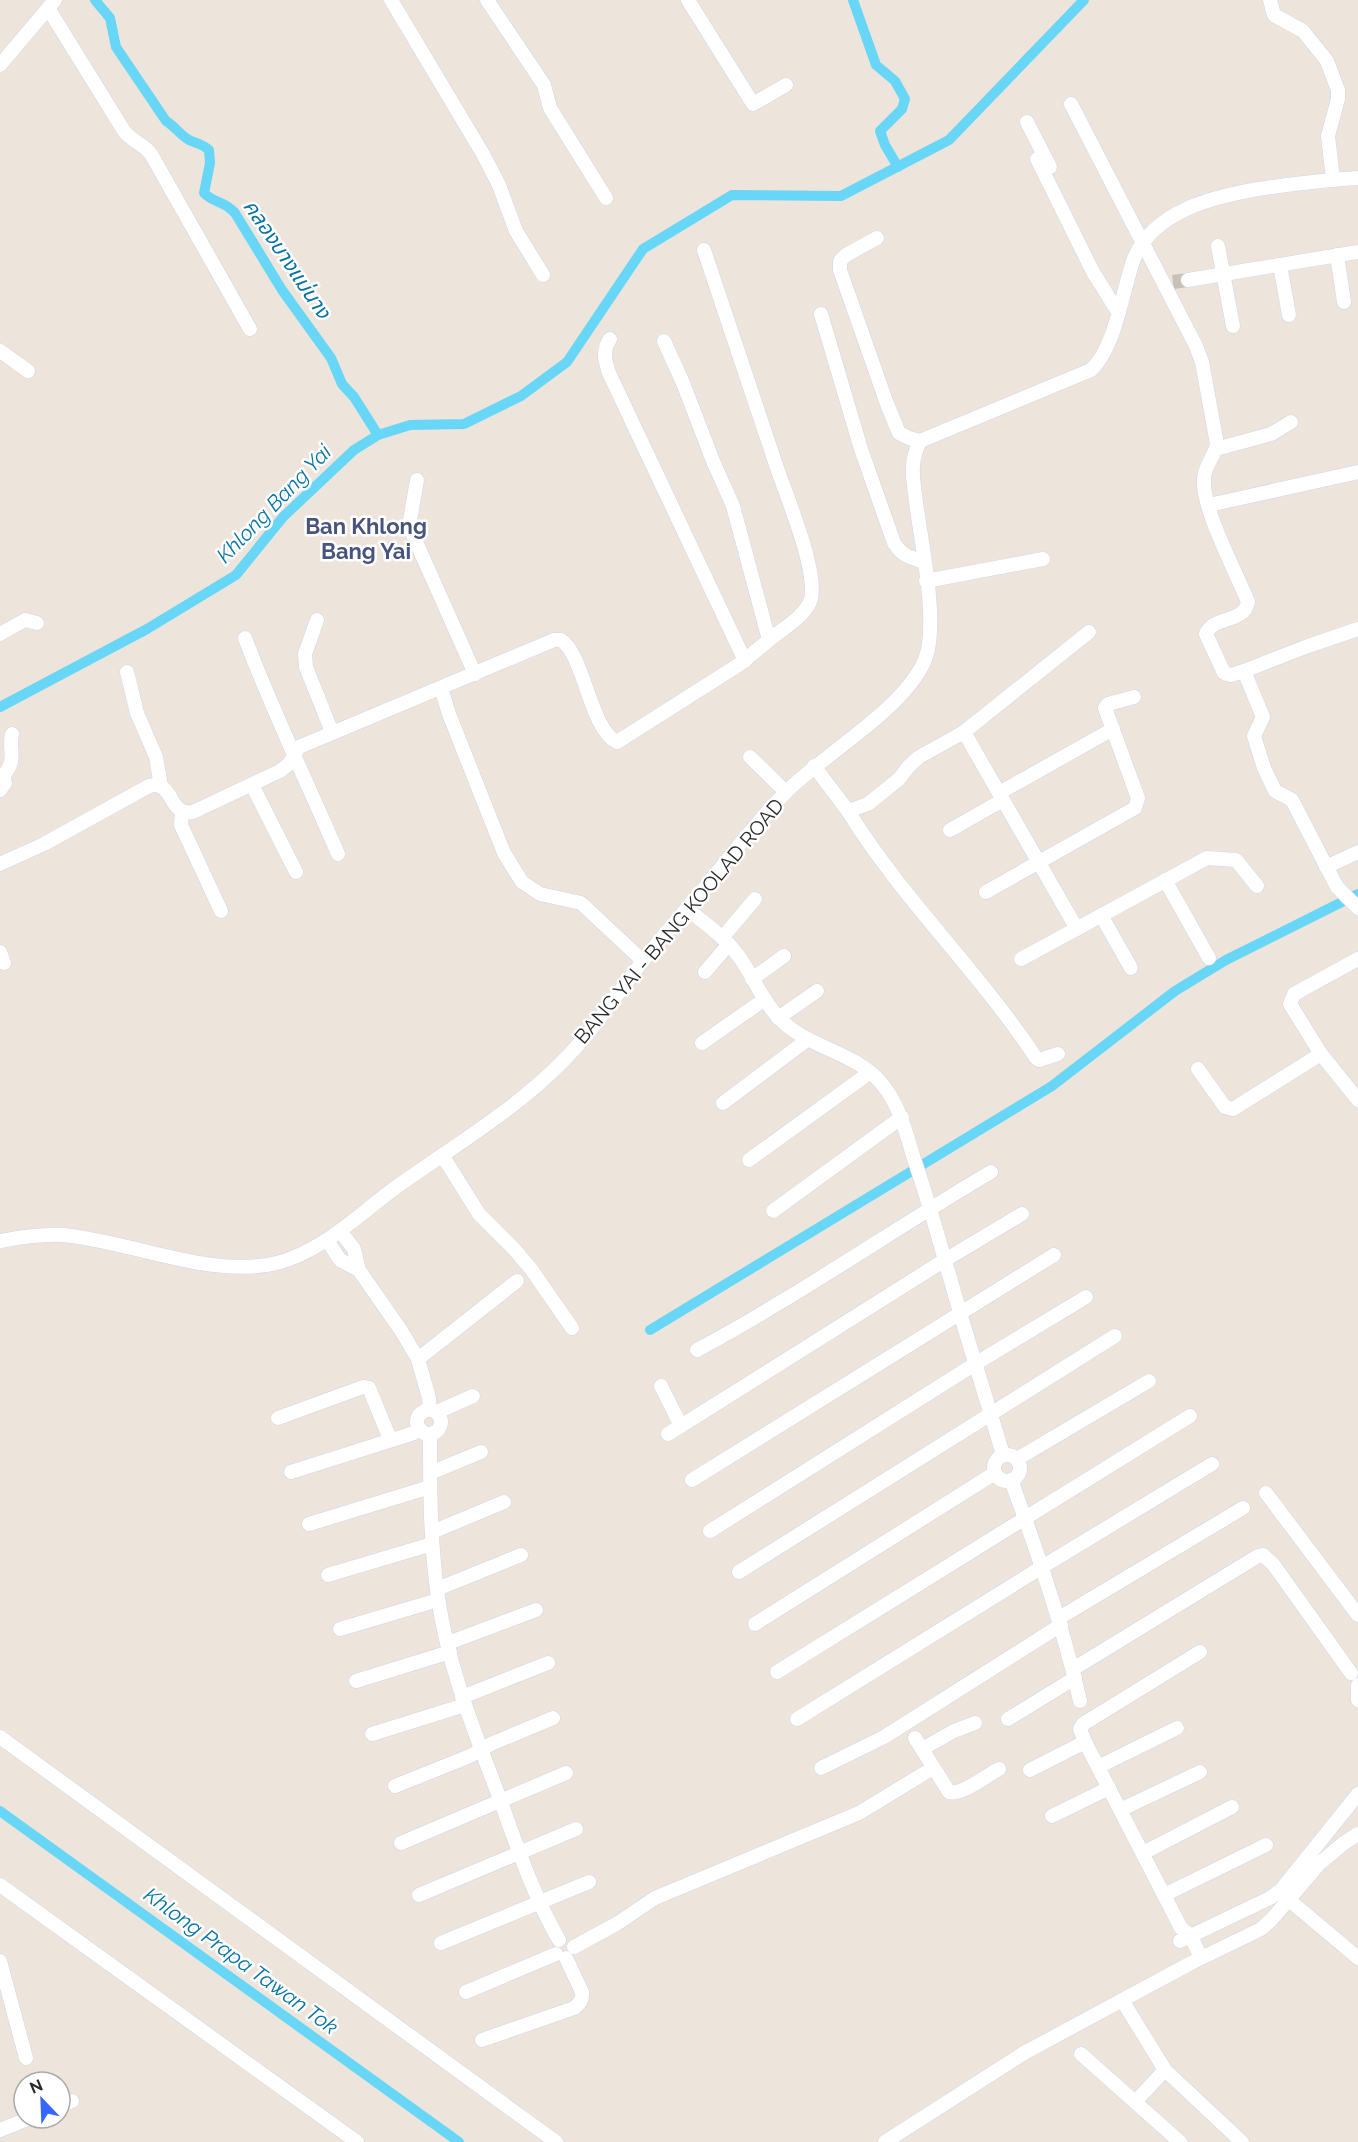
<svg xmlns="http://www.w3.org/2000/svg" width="1358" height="2142" viewBox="0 0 1358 2142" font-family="Raleway,'Noto Sans Thai',sans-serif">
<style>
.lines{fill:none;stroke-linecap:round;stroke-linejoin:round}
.canal{stroke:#68d6f6;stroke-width:10}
.minor-tunnel{stroke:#c6c0b8;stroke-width:14;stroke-dasharray:14 7;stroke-linecap:butt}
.minor-casing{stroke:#d1d5e4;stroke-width:15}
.minor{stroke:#fff;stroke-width:14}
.labels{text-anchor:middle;stroke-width:5;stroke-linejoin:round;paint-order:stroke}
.street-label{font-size:20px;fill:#2a2a2a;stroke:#fff}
.water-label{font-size:21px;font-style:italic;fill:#0574a4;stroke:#fff}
.quarter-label{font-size:22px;font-weight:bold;fill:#48547e;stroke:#fff}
</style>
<rect width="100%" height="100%" fill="#ede5dc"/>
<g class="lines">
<g class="canal">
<path d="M95,0L110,18L116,47L166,121C174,126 179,133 186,138C192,143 200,142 209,150L210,163L204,193C215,204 223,200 235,213L282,290L331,358L342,384L354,397L378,435"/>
<path d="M853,0L876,65L895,81L905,99L902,109L880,131L885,145L898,167"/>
<path d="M0,707L147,629L236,575L283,517L354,450L378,435L410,425L464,424L521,396L567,362L643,249L732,195L841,196L949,140L1084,0"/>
<path d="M650,1330L1052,1086L1175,991L1226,960L1358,894"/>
<path d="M0,1811L459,2142"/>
</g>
<path class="minor-tunnel" d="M1173,282L1188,280"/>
<defs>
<g id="minor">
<path d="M391,0L483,154L499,185L516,231L543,275"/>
<path d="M487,0L544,85L550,108L606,198"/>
<path d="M688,0L753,104L786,85"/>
<path d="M1270,0L1274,15L1303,31L1327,61L1333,77L1338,90V99L1328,136L1333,179"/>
<path d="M48,8L124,131C134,143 144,144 151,154L250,329"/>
<path d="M0,65L55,0"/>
<path d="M1071,104L1196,346L1202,362L1217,444C1215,456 1204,466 1204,479C1202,510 1236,571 1248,602C1244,624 1213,615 1206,634L1224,673L1231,675L1244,671L1308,646L1358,629"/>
<path d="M1027,122L1050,167"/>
<path d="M1037,159L1093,272L1118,312"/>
<path d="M877,238L846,255L840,261V270L887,404L899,433L909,438L920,441"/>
<path d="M1218,246L1233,326"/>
<path d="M704,250C728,320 751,391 775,462C785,493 818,569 811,599C806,616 782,629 769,640"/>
<path d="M1337,255L1344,302"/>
<path d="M1280,265L1289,315"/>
<path d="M1188,280L1358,252"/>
<path d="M821,314L861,449L894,543C903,557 909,556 924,562"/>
<path d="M610,339C602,351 605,361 609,373L745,661"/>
<path d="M0,351L28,371"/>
<path d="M1216,449L1271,434L1291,422"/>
<path d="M417,480L409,526L475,674"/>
<path d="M1209,505L1358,472"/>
<path d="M926,581L1043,559"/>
<path d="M317,620L305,654L306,667L332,732"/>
<path d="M0,634L25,620L37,623"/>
<path d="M245,638C273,712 307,782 338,854"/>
<path d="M1244,671L1263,717L1254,736L1264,768L1275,791L1292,800L1337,887L1358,908"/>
<path d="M127,672L137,713L156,757L161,786"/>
<path d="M441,688L449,714L504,853L522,882L540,894L581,903L643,961"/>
<path d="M964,732L1089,632"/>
<path d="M750,757L786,792"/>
<path d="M814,766L848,811L868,804L899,779L909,766L919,757L964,732L1077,929"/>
<path d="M252,785L296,872"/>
<path d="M0,790L5,783C2,773 7,774 10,765C14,755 9,745 12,734"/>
<path d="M999,793L1113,729"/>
<path d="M848,811C902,899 979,971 1036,1058L1039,1060L1058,1054"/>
<path d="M182,812L181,825L221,911"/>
<path d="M950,830L1003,800"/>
<path d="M0,864L44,844L149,786C175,780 167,816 193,812L280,771L289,764L299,747L554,640H561C584,654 590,730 617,742L740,664L769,640L733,506L713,461L683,383L664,341"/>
<path d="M1326,867L1358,852"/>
<path d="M1165,880L1209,958"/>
<path d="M986,892L1135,808L1138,798L1105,708L1108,704L1134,697"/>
<path d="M687,909C706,924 726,938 740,958C754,978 763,1002 780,1019C809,1049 855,1051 882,1084C900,1106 906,1133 914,1159C928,1199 939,1240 951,1281C967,1339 986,1397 1003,1455"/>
<path d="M1101,915L1131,968"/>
<path d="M722,938L755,899"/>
<path d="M0,952L4,963"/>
<path d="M1021,959L1207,858L1236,860L1257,886"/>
<path d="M1358,959L1294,994L1290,1004L1321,1054L1358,1100"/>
<path d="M705,972L729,944"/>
<path d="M752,979L784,956"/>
<path d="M778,1018L817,991"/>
<path d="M702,1043L765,999"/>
<path d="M1198,1069L1225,1107L1233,1109L1321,1054"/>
<path d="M723,1103L807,1040"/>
<path d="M442,1155L479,1214L514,1249L531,1269L572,1328"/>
<path d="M749,1160L869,1073"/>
<path d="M773,1211L902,1117"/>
<path d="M340,1231L354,1249L359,1270L402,1332L418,1359L429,1398L430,1410"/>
<path d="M327,1240L340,1260L359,1270"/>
<path d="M0,1241C21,1237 42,1234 63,1235C130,1241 211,1279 277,1263C323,1251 358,1215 395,1188C452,1147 514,1111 563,1061C593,1031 616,995 642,962C662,937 684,912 705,887C732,855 757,821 787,791C827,752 901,711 924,662C940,627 921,542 916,502C913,478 909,463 920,441L1091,370C1112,351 1120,306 1128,278C1130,271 1132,263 1135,256C1157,210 1213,197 1258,189C1292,184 1324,180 1358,178"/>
<path d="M697,1350C798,1296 892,1230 991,1172"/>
<path d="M418,1359L517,1281"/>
<path d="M661,1386L681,1426"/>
<circle cx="429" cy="1422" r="12"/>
<path d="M437,1412L473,1396"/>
<path d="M278,1418L363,1387L369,1388L390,1439"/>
<path d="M430,1434C430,1488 430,1543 438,1597C448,1668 476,1735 501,1802C518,1849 534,1897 559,1940"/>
<path d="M668,1434L945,1260L1022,1214"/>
<circle cx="1007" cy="1468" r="13"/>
<path d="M1017,1459L1149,1381"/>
<path d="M291,1472L414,1433L420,1429"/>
<path d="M430,1473L481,1452"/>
<path d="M692,1480L1054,1255"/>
<path d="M1011,1480C1038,1553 1063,1626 1080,1701"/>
<path d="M1266,1493L1358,1615"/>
<path d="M309,1524L430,1487"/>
<path d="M710,1531L975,1364L1086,1297"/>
<path d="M432,1532L504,1502"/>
<path d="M739,1572L1115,1336"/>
<path d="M328,1575L432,1544"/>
<path d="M437,1589L521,1555"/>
<path d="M1059,1618L1243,1508"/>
<path d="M755,1624L995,1473"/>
<path d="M340,1629L438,1600"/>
<path d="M448,1643L536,1610"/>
<path d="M1073,1669L1258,1556L1263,1555L1273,1564L1351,1673"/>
<path d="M777,1672L1190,1416"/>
<path d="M356,1681L450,1652"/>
<path d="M1358,1685V1700"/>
<path d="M462,1697L548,1663"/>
<path d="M797,1719L1042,1567L1212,1464"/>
<path d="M1008,1719L1075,1678"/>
<path d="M372,1734L465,1705"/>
<path d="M0,1737L556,2142"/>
<path d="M915,1738L949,1792C961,1796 987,1775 999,1769"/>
<path d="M1085,1742L1080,1729L1083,1724L1200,1652"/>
<path d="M922,1749L954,1731L975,1723"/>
<path d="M1098,1767L1177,1728"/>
<path d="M821,1768L884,1737L1061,1625"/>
<path d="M1030,1770L1085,1742L1181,1928L1191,1936L1201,1958"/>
<path d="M395,1786L470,1756L491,1744L553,1718"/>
<path d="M1120,1810L1200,1772"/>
<path d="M1052,1816L1109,1788"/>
<path d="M401,1843L566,1773"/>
<path d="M1143,1853L1232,1807"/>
<path d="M0,1885L357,2142"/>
<path d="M419,1895L576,1829"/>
<path d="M1164,1895L1266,1845"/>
<path d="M1289,1900L1358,1958"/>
<path d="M1180,1941L1270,1898L1281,1890L1358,1794"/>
<path d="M441,1943L589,1882"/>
<path d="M574,1947L618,1923L655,1898L859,1813L933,1768"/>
<path d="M0,1961L26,2058"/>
<path d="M466,1992L556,1954"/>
<path d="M1122,2000L1165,2070L1242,2142"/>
<path d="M482,2040L574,2008C580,2003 583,2000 582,1992L566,1958"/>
<path d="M1081,2054L1180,2142"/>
<path d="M1135,2102L1165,2070"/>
<path d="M60,2106L72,2101"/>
<path d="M0,2130L30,2118"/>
<path d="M885,2142L1024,2053L1191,1963L1261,1929L1272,1919L1320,1863L1344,1843L1358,1834"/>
</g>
</defs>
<use href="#minor" class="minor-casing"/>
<use href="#minor" class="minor"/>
</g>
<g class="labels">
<g class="street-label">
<text transform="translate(679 921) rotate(-50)" y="7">BANG YAI - BANG KOOLAD ROAD</text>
</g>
<g class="water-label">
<text transform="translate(287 259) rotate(56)" y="7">คลองบางแม่นาง</text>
<text transform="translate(274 504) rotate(-46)" y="7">Khlong Bang Yai</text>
<text transform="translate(241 1961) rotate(36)" y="7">Khlong Prapa Tawan Tok</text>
</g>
<g class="quarter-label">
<text x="366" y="534">Ban Khlong<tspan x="366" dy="25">Bang Yai</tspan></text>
</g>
</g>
<g transform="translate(42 2100) rotate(337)"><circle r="28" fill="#ffffff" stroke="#aaaaaa" stroke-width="1.5"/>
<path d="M0-4.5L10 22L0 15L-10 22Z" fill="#3765ff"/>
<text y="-9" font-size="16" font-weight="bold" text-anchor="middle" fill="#2a2a2a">N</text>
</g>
</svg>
